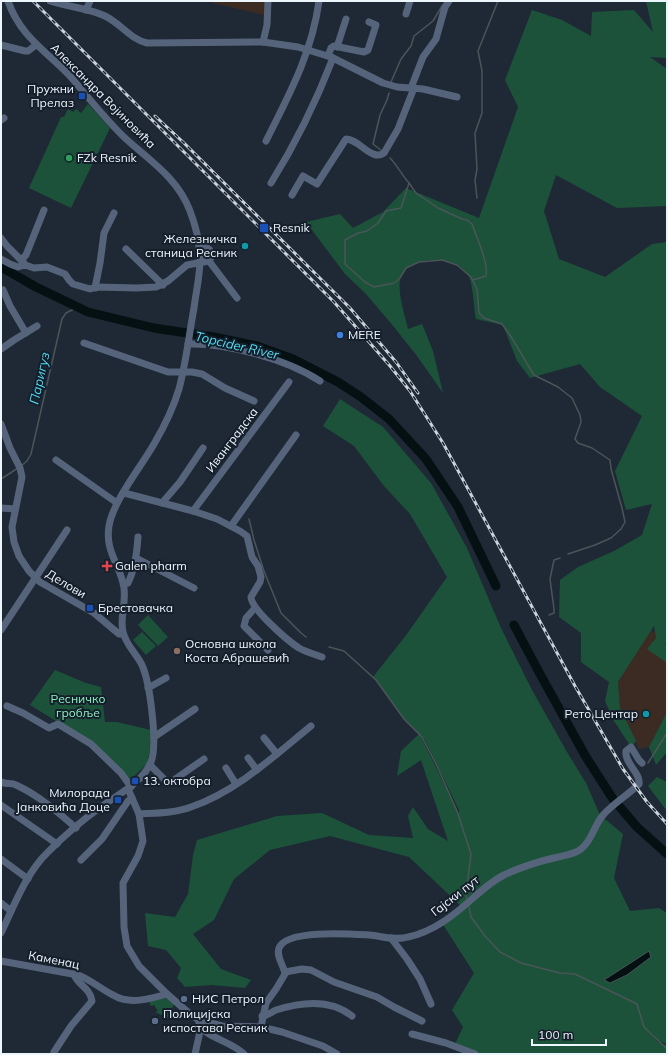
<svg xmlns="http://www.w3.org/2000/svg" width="668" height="1055" viewBox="0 0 668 1055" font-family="Mulish,sans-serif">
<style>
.industrial{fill:#3c2b21}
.medical{fill:#3c2b23}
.green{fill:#1c523a;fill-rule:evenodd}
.water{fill:#041012;stroke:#4a5558}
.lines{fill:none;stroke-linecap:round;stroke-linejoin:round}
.stream{stroke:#4a5558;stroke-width:1.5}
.river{stroke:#041012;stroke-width:9}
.minor{stroke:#56647b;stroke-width:7}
.rail-casing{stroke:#cad2db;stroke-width:3}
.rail{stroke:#151f2b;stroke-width:1.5;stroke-dasharray:4.5;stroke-linecap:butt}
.transit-dot{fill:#1a4fb4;stroke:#151f2b;stroke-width:1.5}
.leisure-dot{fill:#2e9e5b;stroke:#151f2b;stroke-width:1.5}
.culture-dot{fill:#0f9aa8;stroke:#151f2b;stroke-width:1.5}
.shop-dot{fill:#3f7fe0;stroke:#151f2b;stroke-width:1.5}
.health-dot{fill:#e0444e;stroke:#151f2b;stroke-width:1.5}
.education-dot{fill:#8d6e63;stroke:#151f2b;stroke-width:1.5}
.service-dot{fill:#5c6f8a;stroke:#151f2b;stroke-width:1.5}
.labels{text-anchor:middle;stroke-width:4;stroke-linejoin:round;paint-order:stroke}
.poi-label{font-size:12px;fill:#edf5fd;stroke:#151f2b;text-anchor:start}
.street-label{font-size:12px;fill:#edf5fd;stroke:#151f2b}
.park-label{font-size:12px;fill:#8af1be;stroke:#151f2b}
.water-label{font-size:13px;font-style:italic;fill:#50ddf2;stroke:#151f2b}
</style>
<rect width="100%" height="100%" fill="#1e2935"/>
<path class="industrial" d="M213,1H265L264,15L213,3Z"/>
<path class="medical" d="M651,630L667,642V712L649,747L639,749L620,708L618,682Z"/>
<g class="green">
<path d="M646,1H667V58L650,57L667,69V206L617,208L556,175L544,211L559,259L605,277L652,244L667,242V645L662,642L667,646V663L647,649L656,638L654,626L618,682L620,708L636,741L631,747L614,721L605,701L609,682L581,662V633L559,617L560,580L578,567L614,551L642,535L652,504L626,510L615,471L642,416L600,387L580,364L530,378L517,361L503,325L476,319C474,310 473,284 469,277C466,273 462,267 458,265C442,257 409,257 401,277C396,289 405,316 408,329L422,324L433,351L443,393L417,356L394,327L366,294L345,274L306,222L340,214L353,228L383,212L406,188L479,218L518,107L505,80L532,10L562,20L591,36L592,12L634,10L653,32Z"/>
<path d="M88,104L110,128L71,208L29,188L61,117H64L68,109L73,112L76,109L81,113Z"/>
<path d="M340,399L383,427L431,483L467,548L501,628L532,690L567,752L586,783L600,815L623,834L614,878L630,911L659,908L667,913V1044L659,1041L649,1032L658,1042L667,1045V1054H474L454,1046L463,1027L452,1010L474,973L442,923L462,907L409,857L330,836L270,850L234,879L214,920L193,934L221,969L251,980L245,988L212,985L185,987L177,978L181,968L166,950L148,946L145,913L175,917L188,894L193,855L197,840L277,816L322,813L369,835L413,838L408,816L413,807L428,829L448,841L421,760L397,776L401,751L419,734L404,719L373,677L407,634L447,577L410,514L384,486L354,446L323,426ZM420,735L425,740L459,810V814ZM649,951L651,957L627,975L610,983L604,980Z"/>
<path d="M148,615L168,637L158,646L138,625Z"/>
<path d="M142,632L156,646L146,655L133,640Z"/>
<path d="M55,670L86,683L101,687L105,722H117L151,730L150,749L147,764L129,781L90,742L30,705Z"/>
<path d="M667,712V752L656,765L649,747Z"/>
<path d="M657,777L667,782V811L648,786Z"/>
<path d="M166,998L174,1004L168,1018L155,1012L158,1011L154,1005L151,1006L149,1002Z"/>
</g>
<path class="water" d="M649,951L651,957L627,975L610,983L604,980Z"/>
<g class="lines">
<g class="stream">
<path d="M391,82L401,59L411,46L414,36L433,21L442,6"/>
<path d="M382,151L373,144L380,115L387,100L389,93"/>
<path d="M390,158C397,165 402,175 409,183L401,208L386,211L378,223L367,231L358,233L345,240V264L365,282L374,287L394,283L400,278L406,268L419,262L442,260L457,265L471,277L477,289L479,313L484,318L502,324L510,335L534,375L558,387L572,398L580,415L581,422L575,439L578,443L592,448L610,460L611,469L622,508L625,522L621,529L611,538L595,545L568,554"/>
<path d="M409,183L416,193L438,208L462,219L467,220L472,224C476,236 489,264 486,276L473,280"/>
<path d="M477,198L475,180L477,169L475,133L482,113V71L478,51L498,1"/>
<path d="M21,466L27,461L31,454L62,319L66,313L78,307"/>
<path d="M1,479L18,468"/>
<path d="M249,519L254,540L264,571L281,613L301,633L306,637"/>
<path d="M549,615L554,613V609L550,579L554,560L560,558"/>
<path d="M329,647L344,651L376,680L404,719L422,737L437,766L457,811L471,854L466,895L467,898"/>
<path d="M648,763L667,733"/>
<path d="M469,907L471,917L485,936L500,952L521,963L560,973L575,974L637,1004L644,1027L667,1049"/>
</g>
<g class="river">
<path d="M1,267L36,287L88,312L154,328L214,337L257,346L293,359L338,382L361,397L389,419L426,459L458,507L496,586"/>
<path d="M514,625L540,674L586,757L613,799"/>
<path d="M619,806L637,827L667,854"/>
</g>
<g class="minor">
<path d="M50,1C68,7 88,8 105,16C120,23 130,39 147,43L263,42L298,47L331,57L383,83L397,87L423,89L457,97"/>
<path d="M86,10L90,1"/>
<path d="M406,14L410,1"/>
<path d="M263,42L267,25L268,1"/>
<path d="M1,45L25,51H28L36,45"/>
<path d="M337,47L346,19"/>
<path d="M328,56L331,48L334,46L364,52L368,50L376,25L369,22"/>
<path d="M411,88L423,57L436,39L445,7L449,1"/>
<path d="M1,120L4,118"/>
<path d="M266,141C289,95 312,53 319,1"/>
<path d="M271,183C296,143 316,102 333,58"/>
<path d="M292,195L303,176L317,184L346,139C359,139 372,162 384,153L398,129L414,88"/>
<path d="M1,238L7,246L24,263"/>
<path d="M126,249L163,285"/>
<path d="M1,259L10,264L18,267L25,265L34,268L47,267L65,274L69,280L73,284L90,289L96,287L137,288L156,287L168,281L187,265L209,261L212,256C211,248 206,246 199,247"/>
<path d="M21,260L26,255L44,210"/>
<path d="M209,261L237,298"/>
<path d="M95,288L100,263L104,233L114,213"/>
<path d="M3,290L10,306L26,333"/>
<path d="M84,343L168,372H192L202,374L225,388L254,401"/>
<path d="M188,344C228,343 286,359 320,381"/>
<path d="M1,349L14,340L37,326"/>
<path d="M1,424L10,448L20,468L22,477L12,527L14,542L19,556L29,571L40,582L94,613L119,634H123"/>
<path d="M56,460L117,503"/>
<path d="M124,493L193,511L217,519L240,531L247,536L252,557L258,566L261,577L260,582L251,597C251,609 288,641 299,648C306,652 314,654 322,657"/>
<path d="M162,503L180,482L203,448"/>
<path d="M1,508L15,509"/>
<path d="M193,511L289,382"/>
<path d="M231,526L296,435"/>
<path d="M136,558L194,588"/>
<path d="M124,584L128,583C135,569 137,552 138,537"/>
<path d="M255,608L246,618L244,626L268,650"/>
<path d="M1,630L67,530"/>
<path d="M148,688L166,678"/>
<path d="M7,706L23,713L49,728L58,724L91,744L121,773L131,787"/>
<path d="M154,737L195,709"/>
<path d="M264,738L277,754"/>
<path d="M248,758L257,770"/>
<path d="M150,765L168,783L171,782L204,759"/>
<path d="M226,768L236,784"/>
<path d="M1,782C7,785 11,782 16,785C38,795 58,812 76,828"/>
<path d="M128,789L139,814L143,841L138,856L123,883L124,927L127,946L139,966L167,994L190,1014L199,1020L222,1026L261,1027L282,1032L323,1046L337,1054"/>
<path d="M1,805L57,844"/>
<path d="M139,814C156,813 175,813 191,807C237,791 274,756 311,726"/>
<path d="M1,859L28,879"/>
<path d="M81,860L102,839L128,801L132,798"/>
<path d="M1,903L11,911"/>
<path d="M1,933C14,906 26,873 48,852C63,837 80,822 98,809C116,795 141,785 151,762C158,744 150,683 142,665C136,653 126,645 123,632C119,616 128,600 123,583C118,562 105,550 109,526C113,501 141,467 154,444C164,427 173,409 179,389C186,363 189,335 194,308C196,291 201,272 200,254C199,240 195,224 190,211C178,178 149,160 125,138C105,119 88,97 70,76C46,51 20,36 8,1"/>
<path d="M391,938L407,959L420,979L431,1004"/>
<path d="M1,961L78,975C91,980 101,989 113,995C129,1005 150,999 167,994"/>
<path d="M285,972L302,969L311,970L334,982L377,997L394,1007L422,1021"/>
<path d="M262,1016C267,1016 271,1012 276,1010C301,1002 331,999 352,1016"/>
<path d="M199,1020V1025C208,1038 232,1042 244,1054"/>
<path d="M261,1027L266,1003L276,989L285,974C284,966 276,957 279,948C286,929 352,934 369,935C382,936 395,941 408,937C433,932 454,915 472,899C482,890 492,881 504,875C521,867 540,861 558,857C566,855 575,854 581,849C593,840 594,824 604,814C614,803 628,795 639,784C641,773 624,763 626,751L631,747L639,760L642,763"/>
<path d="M412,1034L446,1043L475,1054"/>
<path d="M54,1052L71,1026L92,1001C90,987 77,985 74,974"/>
<path d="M195,1054L201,1027"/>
</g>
<defs>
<g id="rail">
<path d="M33,1L334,302L390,366L410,391L443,443L575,686L623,769L647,802L667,824"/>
<path d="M155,116L183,142L350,308L396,362L418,393"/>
</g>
</defs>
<use href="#rail" class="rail-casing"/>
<use href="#rail" class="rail"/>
</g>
<g class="transit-dot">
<rect x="78" y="92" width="8" height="8" rx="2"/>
<rect x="259" y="223" width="10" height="10" rx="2"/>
<rect x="86" y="604" width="8" height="8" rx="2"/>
<rect x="131" y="777" width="8" height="8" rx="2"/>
<rect x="114" y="796" width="8" height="8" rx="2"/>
</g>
<circle class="leisure-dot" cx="69" cy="158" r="4"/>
<g class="culture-dot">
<circle cx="245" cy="246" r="4"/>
<circle cx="646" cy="714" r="4"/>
</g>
<circle class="shop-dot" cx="340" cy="335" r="4"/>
<path class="health-dot" d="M105 560h4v4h4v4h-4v4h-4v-4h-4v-4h4z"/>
<circle class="education-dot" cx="177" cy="651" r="4"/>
<g class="service-dot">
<circle cx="184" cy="999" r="4"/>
<circle cx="155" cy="1021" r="4"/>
</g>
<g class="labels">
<g class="poi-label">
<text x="74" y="93" text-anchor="end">Пружни<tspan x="74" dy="14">Прелаз</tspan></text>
<text x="77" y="162">FZk Resnik</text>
<text x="273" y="232">Resnik</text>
<text x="237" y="243" text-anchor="end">Железничка<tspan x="237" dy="14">станица Ресник</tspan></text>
<text x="348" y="339">MERE</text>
<text x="115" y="570">Galen pharm</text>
<text x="98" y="612">Брестовачка</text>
<text x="185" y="648">Основна школа<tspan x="185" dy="14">Коста Абрашевић</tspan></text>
<text x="638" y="718" text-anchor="end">Рето Центар</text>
<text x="143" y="785">13. октобра</text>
<text x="110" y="797" text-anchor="end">Милорада<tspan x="110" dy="14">Јанковића Доце</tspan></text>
<text x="192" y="1003">НИС Петрол</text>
<text x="163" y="1018">Полицијска<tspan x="163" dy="14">испостава Ресник</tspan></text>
</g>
<g class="street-label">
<text transform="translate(103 96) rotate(45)" y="4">Александра Војиновића</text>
<text transform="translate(232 440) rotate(-53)" y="4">Иванградска</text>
<text transform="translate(66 584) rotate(31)" y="4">Делови</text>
<text transform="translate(455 896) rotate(-38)" y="4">Гајски пут</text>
<text transform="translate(54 960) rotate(11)" y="4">Каменац</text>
</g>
<g class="park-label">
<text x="78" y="703">Ресничко<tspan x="78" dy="14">гробље</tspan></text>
</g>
<g class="water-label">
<text transform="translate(237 345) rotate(13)" y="5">Topcider River</text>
<text transform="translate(39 378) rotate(-77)" y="5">Паригуз</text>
</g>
</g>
<rect width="668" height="1055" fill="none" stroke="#edf5fd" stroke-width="4"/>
<path d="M532 1039v6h74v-6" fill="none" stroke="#edf5fd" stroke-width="2"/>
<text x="538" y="1039" font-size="12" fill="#edf5fd" stroke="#151f2b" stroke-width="3" paint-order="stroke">100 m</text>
</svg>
